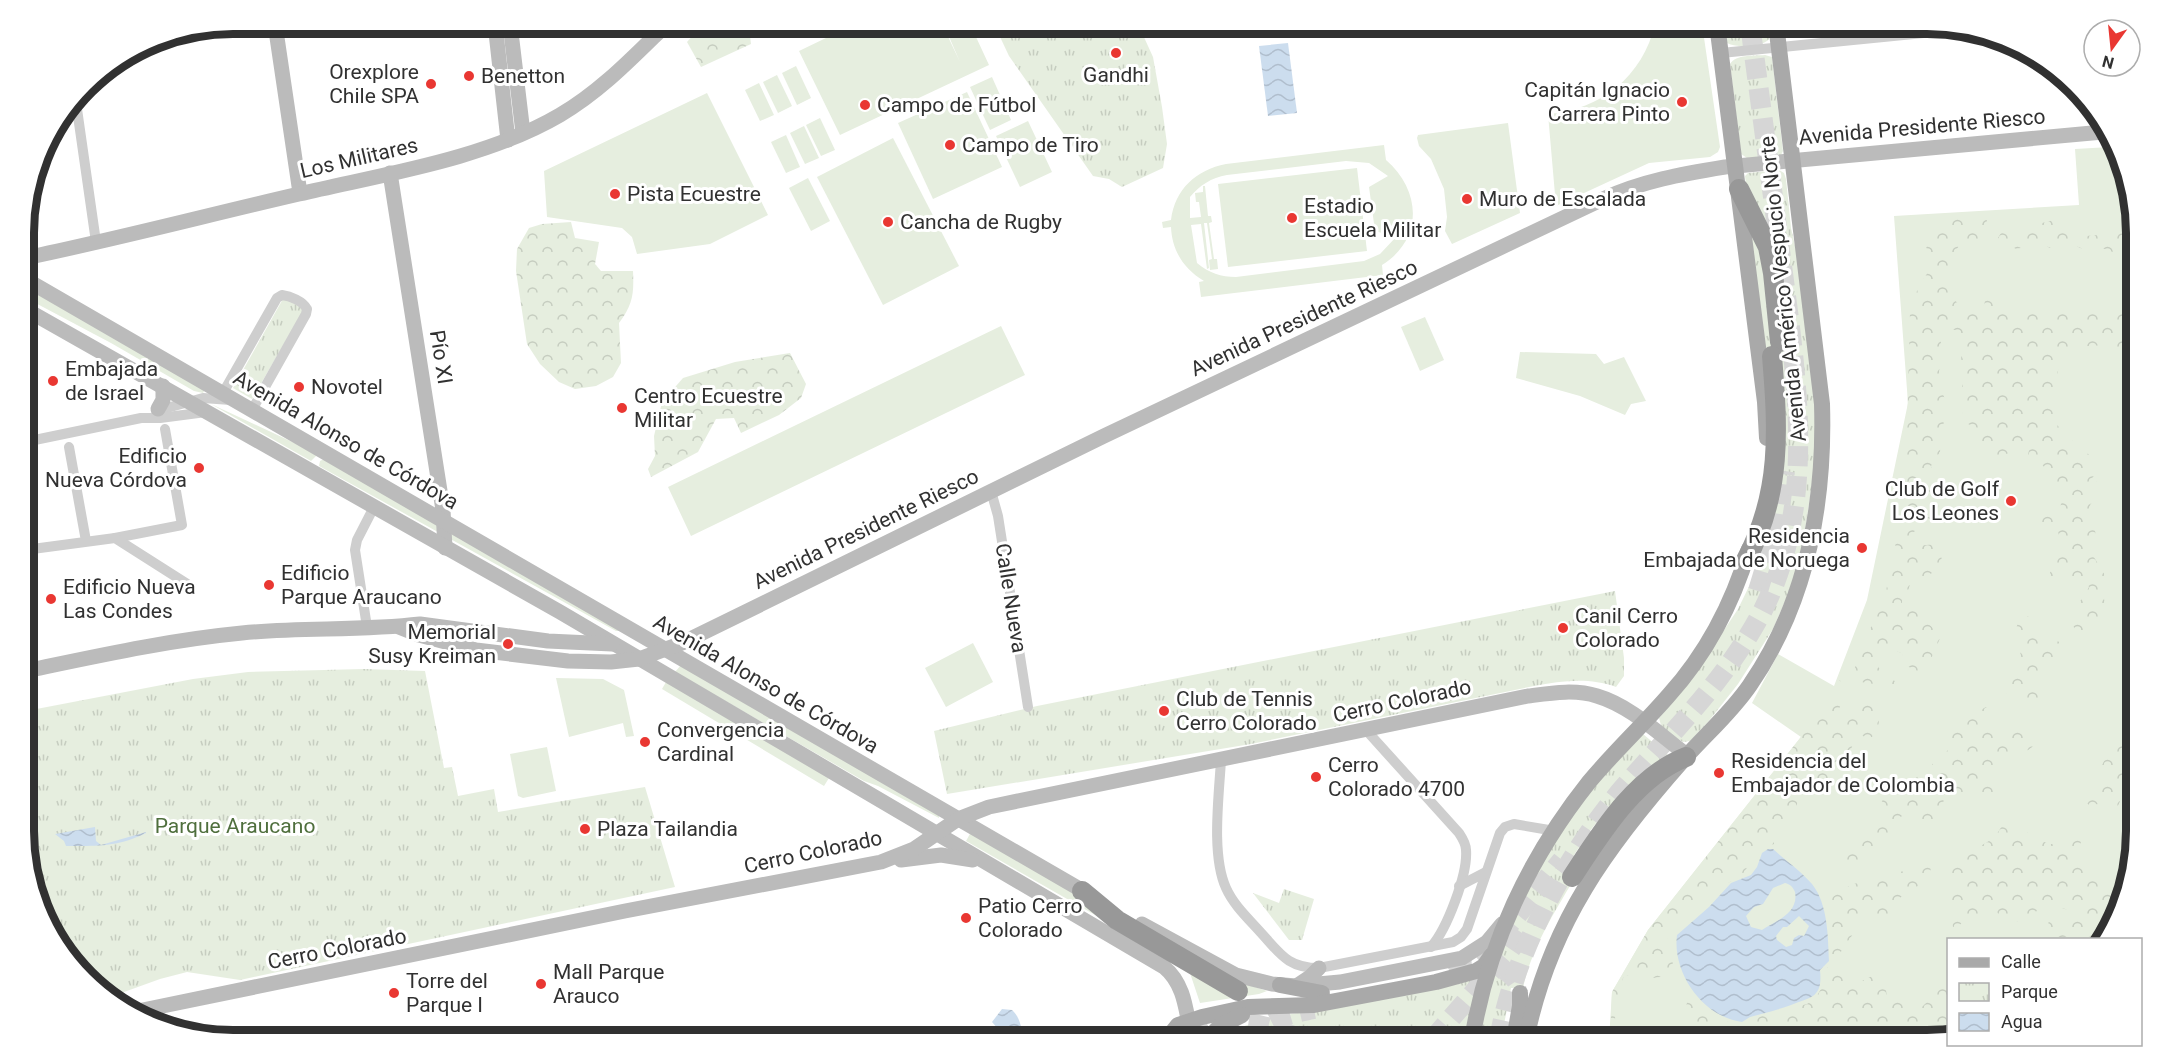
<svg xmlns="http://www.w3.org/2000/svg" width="2160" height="1064" viewBox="0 0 2160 1064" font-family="Roboto,sans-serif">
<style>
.grass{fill:#e6eedf;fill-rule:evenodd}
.forest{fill:url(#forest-crowns)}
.park{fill:url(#park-tufts)}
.water{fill:url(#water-waves);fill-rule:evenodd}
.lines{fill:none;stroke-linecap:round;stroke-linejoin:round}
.primary-tunnel{stroke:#d6d6d6;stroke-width:16;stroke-dasharray:16 8;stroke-linecap:butt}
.highway-tunnel{stroke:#d6d6d6;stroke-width:20;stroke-dasharray:20 10;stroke-linecap:butt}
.street{stroke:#cecece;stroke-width:10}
.secondary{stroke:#bbb;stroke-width:15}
.primary{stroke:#a9a9a9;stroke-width:16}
.highway{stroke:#989898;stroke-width:20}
.poi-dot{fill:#e93732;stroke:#fff;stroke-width:2}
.labels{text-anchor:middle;stroke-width:6;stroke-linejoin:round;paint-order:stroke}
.poi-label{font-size:21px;fill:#313131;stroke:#fff;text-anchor:start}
.street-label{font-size:21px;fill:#313131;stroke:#fff}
.park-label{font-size:21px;fill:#4f6f3d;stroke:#fff}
.rim{fill:none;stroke:#313131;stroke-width:8}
</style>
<defs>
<pattern id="forest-crowns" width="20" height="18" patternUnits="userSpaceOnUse" patternTransform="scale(1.5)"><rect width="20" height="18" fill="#e6eedf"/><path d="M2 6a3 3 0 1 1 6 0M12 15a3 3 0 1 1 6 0" fill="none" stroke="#c6cdc0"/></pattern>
<pattern id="park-tufts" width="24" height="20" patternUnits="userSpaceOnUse" patternTransform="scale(1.5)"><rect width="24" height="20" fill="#e6eedf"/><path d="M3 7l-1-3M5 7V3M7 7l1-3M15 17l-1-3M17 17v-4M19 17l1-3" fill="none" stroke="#c6cdc0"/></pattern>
<pattern id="water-waves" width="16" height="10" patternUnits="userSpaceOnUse" patternTransform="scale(1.5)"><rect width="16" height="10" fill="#cde"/><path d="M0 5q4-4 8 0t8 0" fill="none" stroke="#b0becd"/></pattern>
</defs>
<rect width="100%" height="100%" fill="#fff"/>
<g class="grass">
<path d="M855,24H942L960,62L947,32L964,24H970L989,65L840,135L799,51Z"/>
<path d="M1655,24H1702L1720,147L1718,152L1710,157L1649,163L1556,206L1548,114C1601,110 1643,76 1655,24Z"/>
<path d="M796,66L811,98L797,105L782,73Z"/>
<path d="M777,75L792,106L778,113L763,82Z"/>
<path d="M992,77L1011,120L990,130L970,87Z"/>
<path d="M759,83L774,115L760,121L745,90Z"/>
<path d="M967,92L1002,167L933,199L898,123Z"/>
<path d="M707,93L768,215L710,244L637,254L632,237L622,228L547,217L544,171Z"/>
<path d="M820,118L835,150L821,156L806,125Z"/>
<path d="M1028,121L1052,172L1020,187L996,136Z"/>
<path d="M1508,123L1520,213L1452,244L1445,231L1447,217L1444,189L1431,159L1419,146L1417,138L1418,135Z"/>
<path d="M804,126L819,158L805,164L790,133Z"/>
<path d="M786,135L800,167L786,173L771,142Z"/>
<path d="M893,138L959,266L883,305L817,177Z"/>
<path d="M1384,145L1386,160C1421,190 1424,239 1382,265L1383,275L1201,297L1199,282L1204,281C1184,269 1172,251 1171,227L1163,228L1162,222L1171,220C1175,189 1196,170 1226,164ZM1346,161L1369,163L1388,176L1369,187L1375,231L1396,237L1380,254L1364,261L1236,277C1221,277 1209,273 1197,263L1191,225L1201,224L1207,269L1209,268L1204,223H1207L1212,259L1209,260L1210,270L1218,269L1217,259H1214L1209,223L1212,222L1211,216H1208L1205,186H1203V192L1195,193L1196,202H1199L1201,217L1190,218V197C1200,185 1211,178 1227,175Z"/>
<path d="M2110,147L2134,207L2136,831L2115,923L2100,939L1948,940V1037L1940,1040H1609L1612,992L1648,930L1801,737L1752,703L1778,654L1834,686L1867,600L1908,403L1894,216L2079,205L2075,149Z"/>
<path d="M1357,168L1367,251L1228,267L1218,184Z"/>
<path d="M808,178L830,221L811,231L789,188Z"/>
<path d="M32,288L206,387L203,393L194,391L111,343L26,298Z"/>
<path d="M1425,317L1444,360L1420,371L1401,327Z"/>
<path d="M1001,326L1025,375L691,536L668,487Z"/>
<path d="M1520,352L1596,354L1604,364L1624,357L1646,401L1631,404L1625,415L1580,396L1516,378Z"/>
<path d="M211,404L318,454L311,461Z"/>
<path d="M324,459L621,631H616L319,466L320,461Z"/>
<path d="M973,643L993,682L946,707L925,668Z"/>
<path d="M681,665L939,812V818L878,786L864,781L675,672Z"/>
<path d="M556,678L603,679L624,690L634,736L626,737L623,723L569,737Z"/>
<path d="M666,682L829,778L824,786L662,689Z"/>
<path d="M547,747L556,791L523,798L518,796L510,754Z"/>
<path d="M971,832L1082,895L1123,931L966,841Z"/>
<path d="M1190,973L1243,983L1267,991L1259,994L1200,1003Z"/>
</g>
<g class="forest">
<path d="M703,24H730L750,36L751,44L701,67L687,42Z"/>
<path d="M1984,214L1987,221L1984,240L1978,243L1959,246C1939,270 1944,308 1979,313L1983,310L1985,301L1989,298H1997L2009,307L2019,306L2057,308L2063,297L2074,296L2069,313L2074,319L2083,321L2087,312C2095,310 2105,314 2114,314L2119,306L2125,307L2124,321L2131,323L2135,319V370C2121,364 2123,361 2113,352C2098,339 2073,348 2060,359L2054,394L2057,407L2056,422L2064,437L2077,443L2085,453L2092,455L2088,464L2095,466L2096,474L2090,480L2097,482L2099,493L2090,505L2096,536L2092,542V554L2106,577L2113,583L2112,588L2108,590L2104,599C2108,612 2102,621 2093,631L2082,634L2076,632C2066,615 2081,602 2089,587L2084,578C2068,573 2056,581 2047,593L2040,591L2039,583L2050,573L2055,552L2061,541L2058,532L2040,528L2042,518L2058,513L2063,498L2055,489L2056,477L2042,465L2034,469C2024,461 2029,452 2031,442L2026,440L2022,443L2019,451L1992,457L1979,441L1977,428L1968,424L1963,415L1961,350L1955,330L1951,329L1940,337L1943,356L1939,371L1941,389L1948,407L1941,433L1940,452L1931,466L1935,490L1939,498L1937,519L1931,524L1916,527L1911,541L1916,546L1937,544L1940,547L1942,562L1928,577H1915L1911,581L1908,591L1902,594V603L1915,606L1930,617V625L1941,636L1927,668L1917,671L1907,666L1902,653L1893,650L1886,652L1878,667L1897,683L1887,686L1861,682L1858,691L1850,692L1858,653L1884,601L1899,527L1906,471L1910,311L1918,288L1935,261L1928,253L1926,246L1932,237L1948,227L1953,219L1960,215Z"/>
<path d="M2053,220L2068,228L2074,237L2121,233L2134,235V257L2129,258L2102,248L2087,251L2063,240L2050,248L2035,240L2025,247L2016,249L1998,238L2001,233C2017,234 2016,229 2029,225C2037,222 2044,224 2053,220Z"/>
<path d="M571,222L575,238L599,242L595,264L601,271H633C634,294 633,304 619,323L621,363L613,377L596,386L575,389L559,382L540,364L527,344L516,271L517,249L529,228L542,224Z"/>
<path d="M790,353L806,384L801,398L779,415L741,433L734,418L716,419L698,452L651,477L648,469L655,456L654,436L662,402L683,378L735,362Z"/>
<path d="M2024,615L2032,618L2033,624L2029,632L2032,638L2052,635L2056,640L2068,648L2069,657L2060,660L2035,682V693H2045V700H2023L2006,693L2004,686L2008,679L2020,673C2028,650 2004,636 2024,615Z"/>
<path d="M1840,680L1843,698L1837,715L1840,730L1855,737L1848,759L1832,779L1812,782L1798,801L1793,815L1788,821L1774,827V844L1759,850L1742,875L1719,888L1711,890L1705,895L1687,921L1679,924L1668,933L1666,945L1672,954L1673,967L1667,976L1653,978L1642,970L1634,975L1624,976L1619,988L1627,996C1610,1013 1615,1018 1619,1040H1610L1612,992L1648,930L1804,733Z"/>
<path d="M1864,701L1872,704L1880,712L1878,729L1872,737C1860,737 1852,733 1846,723C1848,708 1848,704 1864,701Z"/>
<path d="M1986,707L1992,714L1990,726L1995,730L1997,741L2005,744L2012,732H2031L2036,737C2035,740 2034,745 2032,747C2022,759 1994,742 1991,782L2001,786L2002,793L1994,796L1991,801C1970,805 1966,782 1945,796L1939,817L1935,823H1923L1911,811C1900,814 1896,822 1895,833C1886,839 1854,867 1848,866C1843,866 1839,862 1835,859L1839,854L1870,828L1884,797L1892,790L1927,772L1936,759L1944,755L1950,747L1951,731C1965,726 1972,714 1986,707Z"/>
<path d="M2136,728V763L2133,769V778C2120,786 2124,800 2115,810L2097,804L2091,806L2083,801V792L2090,784L2098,785L2104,777L2101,767L2114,742L2120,740L2130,741Z"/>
<path d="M2011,822L2020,823L2030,836L2049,844H2067L2072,829L2080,826L2084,832L2080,845L2090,871L2099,875L2114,876L2116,880V894L2120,899L2115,923L2100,939C2095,938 2090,936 2085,936C2073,934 2055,942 2046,931L2049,921L2070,917L2071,911L2059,907L2041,906C2028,922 2024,921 2003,923L1996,910L1987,909L1978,916L1969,914L1959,926L1953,927L1949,907L1944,897L1952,880L1947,864L1954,852C1972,851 1995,843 2002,825Z"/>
<path d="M1926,863L1931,868L1928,879C1918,889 1890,896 1895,913L1891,920L1883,921L1869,912H1861L1855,931L1836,959V962L1847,965L1846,975L1853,981H1862L1872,976L1889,986L1886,990L1887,998L1910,1001L1917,1009L1923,1006L1942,987L1948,988V1029L1940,1030L1928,1027L1924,1021L1897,1027L1842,1023C1834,1032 1827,1029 1817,1027L1811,1030L1770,1031L1756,1040H1677C1681,1034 1681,1027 1684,1023C1688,1018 1690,1018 1692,1012L1686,1005L1693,992L1713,1015L1723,1021L1741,1024L1754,1018L1807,1004L1815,999L1821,989L1824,971L1829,966L1832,933L1829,910L1831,898L1852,884L1885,879L1914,866Z"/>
</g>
<g class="park">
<path d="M994,24H1138L1153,57L1162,107L1167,144L1163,168L1122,187L1109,179L1093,176L1009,56Z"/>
<path d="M1724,24H1769V39C1762,48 1737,48 1727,43Z"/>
<path d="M1765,55L1772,57L1783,151L1781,155L1747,158L1741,154L1730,64C1736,54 1754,56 1765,55Z"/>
<path d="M1779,170L1784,173L1786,179L1791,228L1799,263L1815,387L1817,452L1799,569L1773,629L1738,684L1708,722L1690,741L1683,742L1662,729L1659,718L1694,675L1738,609L1756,572L1771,518L1764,355L1748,227L1756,237L1788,345L1747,194L1745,176L1748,173Z"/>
<path d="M284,297L305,308L252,399L233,388Z"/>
<path d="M1615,591L1624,658V676L1616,687C1588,677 1562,681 1534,686L1251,744L947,794L934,731L1037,706Z"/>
<path d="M364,669L425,671L444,768L452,767L458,796L494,789L498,812L645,787L675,887L240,980L187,972L160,979L113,996L67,958L26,858V711L193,679L248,672Z"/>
<path d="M1643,734L1668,755L1610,806L1589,832L1563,872L1574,879C1553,915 1532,947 1523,988H1511L1501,1040H1476L1501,938L1572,810Z"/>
<path d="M1284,889L1314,899L1302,940H1289L1253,893L1279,903Z"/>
<path d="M1478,975L1467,1040H1220L1229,1032L1263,1019L1430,990Z"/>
</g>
<g class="water">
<path d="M1288,43L1297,113L1268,116L1259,46Z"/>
<path d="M95,827L96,841L101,845L146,832V833C118,847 97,846 66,846L64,841L55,834Z"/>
<path d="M1768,849H1773C1786,861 1801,871 1812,884C1828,904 1828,937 1829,961L1820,970C1823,998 1811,997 1791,1005C1778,1010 1764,1013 1750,1017L1742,1022C1703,1017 1672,973 1677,935L1709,907L1731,883L1751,875L1757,867L1762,853ZM1785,883C1790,884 1793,887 1795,892C1799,913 1776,921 1762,930L1751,927L1746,916L1754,907L1763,904L1773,888ZM1799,916L1809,926L1804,936L1799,935L1794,938L1792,945L1786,947L1777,940L1776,936L1783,927H1787Z"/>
<path d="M1002,1009L1012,1010C1023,1020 1018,1029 1029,1040H998L1000,1031L992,1022Z"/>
</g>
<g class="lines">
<path class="primary-tunnel" d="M1456,968C1480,963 1511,964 1520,993"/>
<g class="highway-tunnel">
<path d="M1758,591L1777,528L1785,471"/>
<path d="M1453,976L1473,963L1488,951L1562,860"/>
<path d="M1193,1040C1225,1009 1268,1026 1304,1040"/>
<path d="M1248,1040C1266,1019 1289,1014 1314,1009"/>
<path d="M1432,1040L1509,952L1526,927"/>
<path d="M1499,1040C1513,954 1567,854 1623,788C1673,731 1728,678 1763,610C1819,497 1795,369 1780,250C1770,174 1760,99 1750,24"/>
</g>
<g class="street">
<path d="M1721,53L1954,30"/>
<path d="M76,102L96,242"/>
<path d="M223,393L277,298L282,295C290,296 303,301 307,309L306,314L252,410"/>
<path d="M156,411L203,398L231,400"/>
<path d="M25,442L141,418H160L206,412"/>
<path d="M69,447L86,541"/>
<path d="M991,491L998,516L1028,707"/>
<path d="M115,538L182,525L165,429"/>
<path d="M25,550L115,538L192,587"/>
<path d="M367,627L355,550L357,540L374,507"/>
<path d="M1366,730L1459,833C1463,839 1466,844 1466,850C1468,874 1447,929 1431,947"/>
<path d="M1221,760C1219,796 1211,855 1226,888C1234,906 1250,920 1263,935C1281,955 1289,968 1319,968L1453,942L1461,937L1467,929L1500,833L1505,827L1514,824L1555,831"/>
<path d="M1459,886L1486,872"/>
</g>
<g class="secondary">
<path d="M275,24L300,193"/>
<path d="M495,24L508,140"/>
<path d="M510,24L523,133"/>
<path d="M390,173L443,510L445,548"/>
<path d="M25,258C117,239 208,215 299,194C384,174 485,159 560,115C601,91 633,57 667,24"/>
<path d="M25,279L1090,895"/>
<path d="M25,309L560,612L1164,967C1186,985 1186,1014 1192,1040"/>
<path d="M158,409L163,400V386"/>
<path d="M399,627L419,635L476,650L568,661L611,662L639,659L682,643L1104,436L1603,199C1642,181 1682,174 1725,167L2103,132"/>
<path d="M25,671C97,656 169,640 242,633C301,627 361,631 420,624L548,641L612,644"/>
<path d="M901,860L941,855L973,860"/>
<path d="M1142,924L1236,975L1272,984L1296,986L1340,982L1462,958L1487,942L1502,924"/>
<path d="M1298,985L1310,977L1319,968"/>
<path d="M133,1012L625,911L881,862L914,849L958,819L989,807L1528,696C1551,693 1575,689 1597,696C1631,706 1660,735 1687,755"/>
</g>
<g class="primary">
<path d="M1717,24L1765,402L1767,438"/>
<path d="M1280,985L1322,993"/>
<path d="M1166,1040L1178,1025L1202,1017L1248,1007L1314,1005L1436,982L1476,971L1484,966L1491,956"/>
<path d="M1207,1040L1220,1026L1242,1015"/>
<path d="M1472,1040C1487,946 1530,856 1589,782C1614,752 1643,725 1669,695C1706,654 1733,602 1749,549"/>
<path d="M1514,1040L1520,1006V993"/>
<path d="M1526,1040C1549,924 1608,845 1684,759C1706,734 1731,713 1750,685C1807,602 1825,503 1822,404L1776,24"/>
</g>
<g class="highway">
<path d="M1739,189L1768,247L1773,273L1780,342"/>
<path d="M1746,560C1782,493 1778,429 1772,356"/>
<path d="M1572,877C1601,833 1635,777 1686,757"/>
<path d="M1082,891L1117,920L1238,991"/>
</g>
</g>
<g class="poi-dot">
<circle cx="1116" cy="53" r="6"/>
<circle cx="469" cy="76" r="6"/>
<circle cx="431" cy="84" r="6"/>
<circle cx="1682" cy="102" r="6"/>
<circle cx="865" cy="105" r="6"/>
<circle cx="950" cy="145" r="6"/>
<circle cx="615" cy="194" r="6"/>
<circle cx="1467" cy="199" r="6"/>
<circle cx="1292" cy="218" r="6"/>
<circle cx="888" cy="222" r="6"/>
<circle cx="53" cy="381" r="6"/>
<circle cx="299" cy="387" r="6"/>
<circle cx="622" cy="408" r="6"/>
<circle cx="199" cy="468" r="6"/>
<circle cx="2011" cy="501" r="6"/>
<circle cx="1862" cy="548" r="6"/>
<circle cx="269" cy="585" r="6"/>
<circle cx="51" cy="599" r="6"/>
<circle cx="1563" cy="628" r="6"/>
<circle cx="508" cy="644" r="6"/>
<circle cx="1164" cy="711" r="6"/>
<circle cx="645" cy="742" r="6"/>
<circle cx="1719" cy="773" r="6"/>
<circle cx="1316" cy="777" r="6"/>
<circle cx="585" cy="829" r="6"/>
<circle cx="966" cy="918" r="6"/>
<circle cx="541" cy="984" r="6"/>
<circle cx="394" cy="993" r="6"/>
</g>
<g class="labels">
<g class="poi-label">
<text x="419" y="79" text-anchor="end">Orexplore<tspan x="419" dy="24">Chile SPA</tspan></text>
<text x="1116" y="82" text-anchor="middle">Gandhi</text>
<text x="481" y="83">Benetton</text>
<text x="1670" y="97" text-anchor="end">Capitán Ignacio<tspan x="1670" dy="24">Carrera Pinto</tspan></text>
<text x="877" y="112">Campo de Fútbol</text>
<text x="962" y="152">Campo de Tiro</text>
<text x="627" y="201">Pista Ecuestre</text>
<text x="1479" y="206">Muro de Escalada</text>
<text x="1304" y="213">Estadio<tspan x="1304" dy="24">Escuela Militar</tspan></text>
<text x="900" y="229">Cancha de Rugby</text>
<text x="65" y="376">Embajada<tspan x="65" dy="24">de Israel</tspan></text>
<text x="311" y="394">Novotel</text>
<text x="634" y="403">Centro Ecuestre<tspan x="634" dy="24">Militar</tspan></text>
<text x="187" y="463" text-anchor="end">Edificio<tspan x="187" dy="24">Nueva Córdova</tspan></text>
<text x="1999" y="496" text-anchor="end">Club de Golf<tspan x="1999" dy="24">Los Leones</tspan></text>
<text x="1850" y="543" text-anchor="end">Residencia<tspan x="1850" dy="24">Embajada de Noruega</tspan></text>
<text x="281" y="580">Edificio<tspan x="281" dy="24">Parque Araucano</tspan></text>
<text x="63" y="594">Edificio Nueva<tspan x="63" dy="24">Las Condes</tspan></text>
<text x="1575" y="623">Canil Cerro<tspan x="1575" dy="24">Colorado</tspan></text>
<text x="496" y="639" text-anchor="end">Memorial<tspan x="496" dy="24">Susy Kreiman</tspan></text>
<text x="1176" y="706">Club de Tennis<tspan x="1176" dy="24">Cerro Colorado</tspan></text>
<text x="657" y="737">Convergencia<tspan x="657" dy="24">Cardinal</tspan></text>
<text x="1731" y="768">Residencia del<tspan x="1731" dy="24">Embajador de Colombia</tspan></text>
<text x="1328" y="772">Cerro<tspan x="1328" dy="24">Colorado 4700</tspan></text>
<text x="597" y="836">Plaza Tailandia</text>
<text x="978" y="913">Patio Cerro<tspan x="978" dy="24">Colorado</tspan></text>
<text x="553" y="979">Mall Parque<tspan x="553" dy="24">Arauco</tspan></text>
<text x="406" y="988">Torre del<tspan x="406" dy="24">Parque I</tspan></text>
</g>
<g class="street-label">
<text transform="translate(1922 127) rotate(-5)" y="7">Avenida Presidente Riesco</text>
<text transform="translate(359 158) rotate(-13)" y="7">Los Militares</text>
<text transform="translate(1783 289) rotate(-96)" y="7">Avenida Américo Vespucio Norte</text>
<text transform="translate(1304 318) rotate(-25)" y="7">Avenida Presidente Riesco</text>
<text transform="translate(441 357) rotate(81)" y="7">Pío XI</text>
<text transform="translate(346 440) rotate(30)" y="7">Avenida Alonso de Córdova</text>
<text transform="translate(866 529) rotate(-26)" y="7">Avenida Presidente Riesco</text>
<text transform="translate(1011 598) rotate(81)" y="7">Calle Nueva</text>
<text transform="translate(766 684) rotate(30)" y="7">Avenida Alonso de Córdova</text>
<text transform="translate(1402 701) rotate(-12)" y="7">Cerro Colorado</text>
<text transform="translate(813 852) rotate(-12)" y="7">Cerro Colorado</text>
<text transform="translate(337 949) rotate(-11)" y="7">Cerro Colorado</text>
</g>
<g class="park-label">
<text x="235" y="833">Parque Araucano</text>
</g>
</g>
<path d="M0 0H2160V1064H0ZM233 34H1927A199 199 0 0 1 2126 233V831A199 199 0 0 1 1927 1030H233A199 199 0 0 1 34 831V233A199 199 0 0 1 233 34Z" fill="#fff" fill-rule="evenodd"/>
<path class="rim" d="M233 34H1927A199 199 0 0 1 2126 233V831A199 199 0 0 1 1927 1030H233A199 199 0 0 1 34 831V233A199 199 0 0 1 233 34Z"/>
<rect x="1947" y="938" width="195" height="108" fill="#ffffff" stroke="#adadad" stroke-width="1.5"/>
<rect x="1959" y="958" width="30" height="9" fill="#a9a9a9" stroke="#adadad" stroke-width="1.5"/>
<text x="2001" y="968" font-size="18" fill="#313131">Calle</text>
<rect x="1959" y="983" width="30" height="18" fill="url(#park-tufts)" stroke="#adadad" stroke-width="1.5"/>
<text x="2001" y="998" font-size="18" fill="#313131">Parque</text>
<rect x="1959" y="1013" width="30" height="18" fill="url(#water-waves)" stroke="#adadad" stroke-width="1.5"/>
<text x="2001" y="1028" font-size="18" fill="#313131">Agua</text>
<g transform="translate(2112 48) rotate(195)"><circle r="28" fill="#ffffff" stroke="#adadad" stroke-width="1.5"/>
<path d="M0-4.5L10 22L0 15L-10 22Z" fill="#e93732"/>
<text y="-9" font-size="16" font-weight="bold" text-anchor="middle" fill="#313131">N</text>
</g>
</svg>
